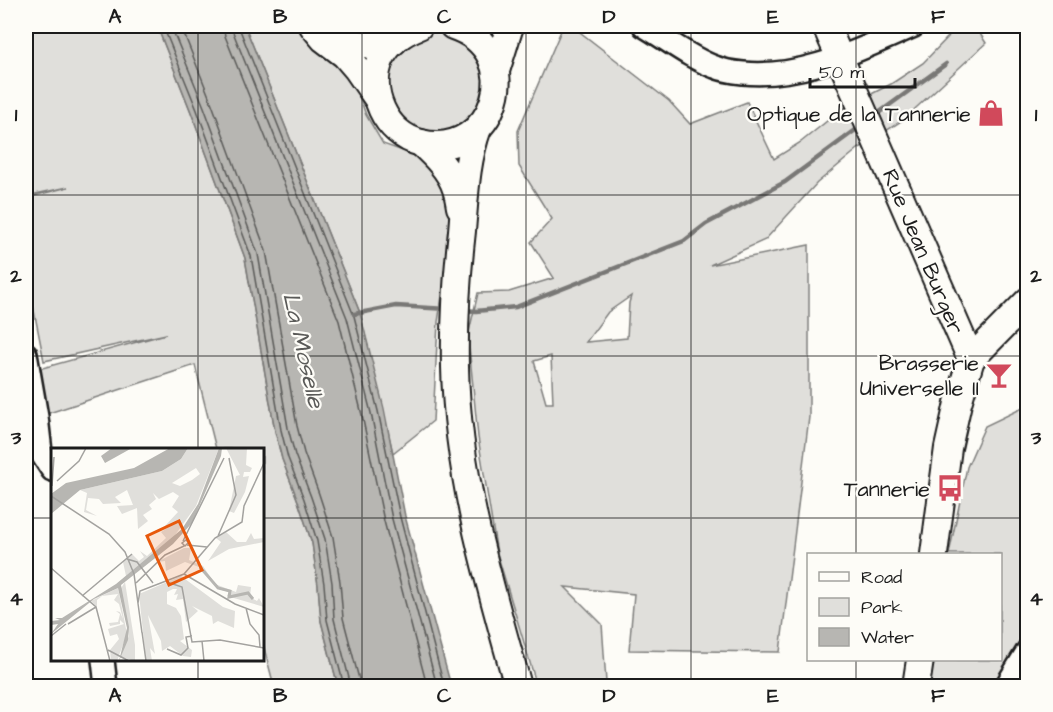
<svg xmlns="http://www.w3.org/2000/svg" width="1053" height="712" viewBox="0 0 1053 712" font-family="'Architects Daughter',sans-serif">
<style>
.green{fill:#e0dfdb;stroke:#7e7e7c;stroke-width:1.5;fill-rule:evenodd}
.water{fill:#b7b6b2;stroke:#797876;stroke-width:1.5}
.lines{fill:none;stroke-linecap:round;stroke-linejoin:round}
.shore{stroke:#5a5a58;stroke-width:1.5}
.stream{stroke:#797876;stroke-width:4.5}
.minor-casing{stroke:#1c1c1c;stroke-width:26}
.major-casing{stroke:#1c1c1c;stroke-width:30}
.minor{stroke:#fdfcf7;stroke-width:21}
.major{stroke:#fdfcf7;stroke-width:26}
.grid{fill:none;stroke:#1c1c1c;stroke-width:1.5;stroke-opacity:0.55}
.labels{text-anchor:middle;stroke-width:4.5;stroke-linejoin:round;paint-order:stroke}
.poi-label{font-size:22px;fill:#1c1c1c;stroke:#fdfcf7;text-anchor:end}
.street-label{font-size:22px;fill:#1c1c1c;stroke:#fdfcf7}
.water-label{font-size:24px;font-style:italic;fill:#5a5a58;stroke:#fdfcf7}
.inset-river{fill:none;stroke:#b7b6b2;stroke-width:3}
.inset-road{fill:none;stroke:#a3a29f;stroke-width:1.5}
.view{fill:#e8590c;fill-opacity:0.15;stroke:#e8590c;stroke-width:3}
.inset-edge{fill:none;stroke:#1c1c1c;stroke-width:3}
.neatline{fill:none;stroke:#1c1c1c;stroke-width:2}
.grid-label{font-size:20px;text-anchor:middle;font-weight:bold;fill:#1c1c1c}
</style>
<rect width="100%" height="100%" fill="#fdfcf7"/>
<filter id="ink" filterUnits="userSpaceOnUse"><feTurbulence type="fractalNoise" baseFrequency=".0167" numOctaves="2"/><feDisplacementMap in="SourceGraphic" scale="12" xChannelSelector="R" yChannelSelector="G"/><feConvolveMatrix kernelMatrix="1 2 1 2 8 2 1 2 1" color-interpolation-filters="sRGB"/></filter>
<g filter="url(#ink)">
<g class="green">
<path d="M26,26H157L191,112L245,258L275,431L282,459L298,501L312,543L318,585L321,621L338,686H274L262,640V450L216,449L195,365L37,417L35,370L166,334L44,361L26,270V198L68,187L26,196Z"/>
<path d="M245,26H298L353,79L366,115L383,144L414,155L445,180L454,217L438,322L433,421L393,453L360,313Z"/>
<path d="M563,26H572L669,101L690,124L747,102L774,159L801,142L842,109L891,84L923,63L948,37L954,26H975L986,43L903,120L858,149L817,183L765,240L710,265L809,245V417L780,652L629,650L634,594L565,587L602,624L606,682L602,686H537L497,553L478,437L468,336L478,293L509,292L554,278L531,242L552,219L519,166L518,131ZM631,296L629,303L627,338L586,342L608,312ZM551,356L553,403H546L534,361Z"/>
<path d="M430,32L450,34L468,42L487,76L479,113L448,134L428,135L408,127L393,112L386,92L387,71L396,51L411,38Z"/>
<path d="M1027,406V686H927L932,660H1000V554H949L967,467L985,426Z"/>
</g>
<path class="water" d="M157,26H245L247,31L360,313L384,409L405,516L451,686H338L321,621L318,585L312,543L298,501L282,459L275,431L245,258L191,112Z"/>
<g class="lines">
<g class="shore">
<path d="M163,26L197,110L251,256L281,430L288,458L304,499L317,541L324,584L327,620L344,686"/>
<path d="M171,26L204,107L258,254L288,428L295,455L311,497L325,539L332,583L334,619L351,686"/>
<path d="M181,26L212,104L266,251L297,426L304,453L319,494L333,537L340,582L343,618L359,679L360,686"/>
<path d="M223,26L225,36L339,321L362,415L384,521L427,686"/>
<path d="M232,26L233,32L347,318L371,413L392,519L437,686"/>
<path d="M240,26V30L354,316L378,411L400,517L444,686"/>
</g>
<g class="stream">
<path d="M873,117L946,64"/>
<path d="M464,310L476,311L516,307L684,241L706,224L785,182L861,126"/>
<path d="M354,314L396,306L447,309"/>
</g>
<defs>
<g id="minor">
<path d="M644,26C666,39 692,59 715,67C724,71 733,72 743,73C804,79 860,49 914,26"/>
<path d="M26,354L37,417L41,452"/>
<path d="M33,441L52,470"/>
<path d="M103,660L106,686"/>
<path d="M1006,686L1028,650"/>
</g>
<g id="major">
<path d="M313,26L324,39L345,55L357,69L377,98"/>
<path d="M419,26C403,32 389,42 381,58C366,91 385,134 421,143C494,161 531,52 453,26"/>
<path d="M826,26L971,359L958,403L948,448L934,554"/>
<path d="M328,31C334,34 339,39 345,41C360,47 378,43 394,41"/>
<path d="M496,71L510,26"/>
<path d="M478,128C466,161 465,196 462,231C457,276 454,321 455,367C457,476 489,583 518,686"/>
<path d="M421,143C434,155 450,170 456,189C458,195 459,201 460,207"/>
<path d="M971,359L1028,301"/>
<path d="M916,686L920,660"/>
</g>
</defs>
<use href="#minor" class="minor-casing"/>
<use href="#major" class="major-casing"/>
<use href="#minor" class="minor"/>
<use href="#major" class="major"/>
</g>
</g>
<path class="grid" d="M198,26V450M362,26V686M526,26V686M691,26V686M856,26V554M26,195H1028M26,356H1028M26,518H52M262,518H1028M198,660V686M856,660V686"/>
<defs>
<symbol id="shop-bare" viewBox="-9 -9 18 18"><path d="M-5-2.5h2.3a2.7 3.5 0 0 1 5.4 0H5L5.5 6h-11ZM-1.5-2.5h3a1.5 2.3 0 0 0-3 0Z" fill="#d1495b" stroke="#fdfcf7" stroke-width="2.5" paint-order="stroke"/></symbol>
<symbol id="bar-bare" viewBox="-9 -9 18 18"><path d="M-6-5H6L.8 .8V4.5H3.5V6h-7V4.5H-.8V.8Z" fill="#d1495b" stroke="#fdfcf7" stroke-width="2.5" paint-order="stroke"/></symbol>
<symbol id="bus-bare" viewBox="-9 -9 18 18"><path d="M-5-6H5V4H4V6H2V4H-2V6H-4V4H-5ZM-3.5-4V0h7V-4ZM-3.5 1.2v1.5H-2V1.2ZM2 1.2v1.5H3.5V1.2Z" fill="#d1495b" stroke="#fdfcf7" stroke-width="2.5" paint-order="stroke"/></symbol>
</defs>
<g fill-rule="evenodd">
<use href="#shop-bare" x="972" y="94" width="38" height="38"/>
<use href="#bar-bare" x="980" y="356" width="38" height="38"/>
<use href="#bus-bare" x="931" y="469" width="38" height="38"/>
</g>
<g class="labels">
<g class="poi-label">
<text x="971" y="121">Optique de la Tannerie</text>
<text x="979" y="370">Brasserie<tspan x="979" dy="25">Universelle II</tspan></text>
<text x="930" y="496">Tannerie</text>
</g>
<g class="street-label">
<text transform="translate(924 251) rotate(67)" y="8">Rue Jean Burger</text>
</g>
<g class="water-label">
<text transform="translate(304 350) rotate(77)" y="8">La Moselle</text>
</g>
</g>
<g transform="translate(51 448)">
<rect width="213" height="213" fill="#fdfcf7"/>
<path d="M137,0H168L145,58L122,90L75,128L72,114L81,106L88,113L93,109L89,103L96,108L115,90L110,84L122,76L113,79L127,64L121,59L128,48L122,44L108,51L102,45L105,51L98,57L101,61L92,67L97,73L87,81L86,60L71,66L66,58L82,57L76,42L64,49L70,55L52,56L48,51L37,50L35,62L46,68L33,64L36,45L29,42L111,23L130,11ZM145,20L149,26L141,32L129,38L121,35ZM196,0L195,17L201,20L199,24H193L192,29L198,28L194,44L183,65L178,63L185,28L189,27L175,0ZM175,84L186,94H195L200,85L203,91L213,90V94L178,101L157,113L170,94L165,90ZM133,100H140L138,112L152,118L164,136L185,144L187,137L200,139L199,149L206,153L208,150L213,159L176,148L178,144L167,141L148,119L134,114L115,123L114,113L106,114ZM130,128L172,159L184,163L183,180L167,173L162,176L161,168L141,158L147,163L135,174L132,151L125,152L127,146L123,147L126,141H122L116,144V156L125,160L130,168L133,191L129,193L141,202L140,209L132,208L119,198L111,203L110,193L97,167L104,206L99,200L101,213H95L88,146ZM74,134L84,197V213L69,209L78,188L69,142ZM67,140L76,186L66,213H60L59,202L68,191L66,186L59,188L57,181L73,176L69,172V176L59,178L58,175L67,174L69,166L65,163L69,164L72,171L68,156L63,152L67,146L51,148L46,152V159L40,153Z" fill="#e0dfdb" fill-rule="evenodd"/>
<path d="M61,0H81L54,15L50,8ZM119,0H137L130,11L111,23L29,42L0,66V46L15,35L83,20ZM168,0H171L170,8L141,75L122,96L70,137L78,179L77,192L68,213L76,180L67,140L43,151L0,186L7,176L0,177V173L9,172L4,170H11L65,136L131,81L147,56Z" fill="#b7b6b2"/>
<path class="inset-river" d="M149,119L167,140L179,143L178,149L197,145L202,151"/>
<path class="inset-road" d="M6,33L28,13L35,0M1,38L3,9M0,48L58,86L74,104L83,126L91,185M167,88L185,47L178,10M132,93L173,10M137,95L134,98L131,95L135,92L140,97M136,97L156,99M76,111L86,114L102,135M0,120L45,159L59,213M133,126L184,156L213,167M116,134L131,139L141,194L169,192L213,200M85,135L114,107L133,98M31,148L81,106M87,155L89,143L133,126L164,90L191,74L193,58L213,15M195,160L199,176L208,187L209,199M17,176L45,159M91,184L95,213M0,188L15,176M151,193L153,213M116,201L130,207L137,200L135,189L141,188M57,202L78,213"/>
<path class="view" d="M128,73L151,122L118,137L96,88Z"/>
<rect width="213" height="213" class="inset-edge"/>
</g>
<rect width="1053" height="712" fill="none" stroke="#fdfcf7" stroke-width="66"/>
<rect x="807" y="553" width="195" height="108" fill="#fdfcf7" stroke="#a3a29f" stroke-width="1.5"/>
<rect x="819" y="572" width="30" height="9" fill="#fdfcf7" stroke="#a3a29f" stroke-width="1.5"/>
<text x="861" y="583" font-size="18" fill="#1c1c1c">Road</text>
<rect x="819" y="598" width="30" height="18" fill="#e0dfdb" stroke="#a3a29f" stroke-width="1.5"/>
<text x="861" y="613" font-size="18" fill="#1c1c1c">Park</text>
<rect x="819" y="628" width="30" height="18" fill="#b7b6b2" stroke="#a3a29f" stroke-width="1.5"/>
<text x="861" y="643" font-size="18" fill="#1c1c1c">Water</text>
<path d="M810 78v9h105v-9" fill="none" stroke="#1c1c1c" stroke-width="3"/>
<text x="819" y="78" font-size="18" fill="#1c1c1c" stroke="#fdfcf7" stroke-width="4.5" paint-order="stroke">50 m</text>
<rect x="33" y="33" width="987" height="646" class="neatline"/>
<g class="grid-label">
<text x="115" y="23">A</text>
<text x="280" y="23">B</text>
<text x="444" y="23">C</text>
<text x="609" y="23">D</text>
<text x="773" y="23">E</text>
<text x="938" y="23">F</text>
<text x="16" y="121">1</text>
<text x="1036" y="121">1</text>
<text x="16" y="282">2</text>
<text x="1036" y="282">2</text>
<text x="16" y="444">3</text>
<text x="1036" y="444">3</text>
<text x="16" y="605">4</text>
<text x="1036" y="605">4</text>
<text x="115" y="702">A</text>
<text x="280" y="702">B</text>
<text x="444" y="702">C</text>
<text x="609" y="702">D</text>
<text x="773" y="702">E</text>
<text x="938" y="702">F</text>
</g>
</svg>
